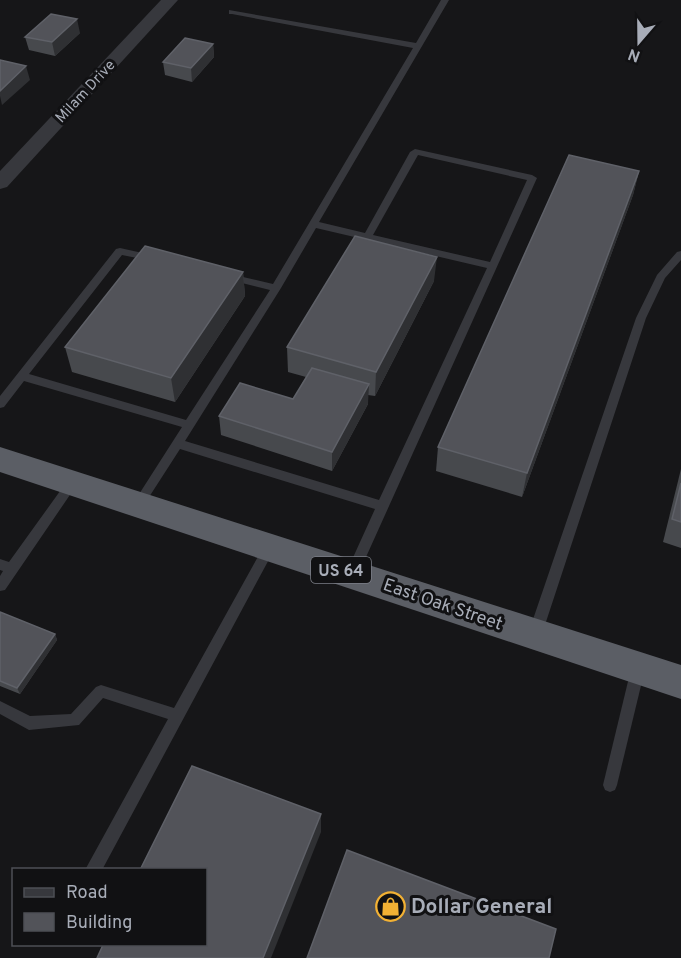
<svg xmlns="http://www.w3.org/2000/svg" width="681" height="958" viewBox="0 0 681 958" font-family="Overpass,sans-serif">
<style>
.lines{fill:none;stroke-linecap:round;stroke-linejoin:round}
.service{fill:#37383d;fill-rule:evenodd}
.minor{fill:#37383d;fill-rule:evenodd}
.trunk{fill:#5b5e65;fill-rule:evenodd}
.wall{fill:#47494d}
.shaded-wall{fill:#2f3033}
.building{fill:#525359;stroke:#5f6168;stroke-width:1.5}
.labels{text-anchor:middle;stroke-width:6;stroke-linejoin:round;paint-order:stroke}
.far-street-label{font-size:15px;fill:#a8adb8;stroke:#111113}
.shield{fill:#111113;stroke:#7b7e86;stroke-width:1.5}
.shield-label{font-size:16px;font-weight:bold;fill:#a8adb8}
.street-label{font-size:18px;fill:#a8adb8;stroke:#111113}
.near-poi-label{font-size:21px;font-weight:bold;fill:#a8adb8;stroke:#111113;text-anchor:start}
</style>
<rect width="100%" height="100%" fill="#161618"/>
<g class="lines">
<g class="service">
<path d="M441,0H449L319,222L365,233L410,152L415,149L532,175L537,178L357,577L352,578L347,577L346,573L375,509L180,449L142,508H134L132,505L134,502L182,427L24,381L4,407L0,408V396L116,249L120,248L156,256L157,258L152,261L122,255L29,374L186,420L270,290L226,279L225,277L230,274L273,284L413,48L232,14H229V10L416,43ZM418,155L527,180L490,262L373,235ZM316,228L487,268L379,500L185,441L281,288Z"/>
<path d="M681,251V260L665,278L646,318L542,634L540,638L535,640L530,638L528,634L636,318L657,275L677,252Z"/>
<path d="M72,478L76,480L78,483L76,486L5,590L0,591V576L3,571L0,570V559L9,562L68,480Z"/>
<path d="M269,543L273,544L275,548L273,552L102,870H85L168,719L103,698L79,725L29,730L0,714V701L30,716L71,714L96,687L101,685L174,708L265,544Z"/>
<path d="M638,663L643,665L645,669L617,785L615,790L610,792L605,790L603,785L631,669L633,665Z"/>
</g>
<path class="minor" d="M161,0H178L7,187L0,189V171Z"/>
<path class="trunk" d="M0,447L681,665V699L0,472Z"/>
</g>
<g class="wall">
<path d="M80,33L55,56L29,50L25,37Z"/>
<path d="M213,44L214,57L192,82L165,75L163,62Z"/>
<path d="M639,171L633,195L522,497L436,471L438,447Z"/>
<path d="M243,272L245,296L175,402L72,372L65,347Z"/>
<path d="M434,281L375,396L368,395V404L332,471L221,435L219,416L293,399L306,377L288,372L287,347Z"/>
<path d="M681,469V548L663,542Z"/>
<path d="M0,612L55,634L57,640L20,694L0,686Z"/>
</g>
<g class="shaded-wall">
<path d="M77,19L80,33L55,56L52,42Z"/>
<path d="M213,44L214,57L192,82L191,68Z"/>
<path d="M26,66L30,80L2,105L0,96V91Z"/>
<path d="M639,171L633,195L522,497L527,473Z"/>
<path d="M437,257L434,281L375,396L376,372Z"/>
<path d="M243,272L245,296L175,402L171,378Z"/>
<path d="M369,384L368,404L332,471V452Z"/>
<path d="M55,634L57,640L20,694L17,688Z"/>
<path d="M321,814V832L271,958H263Z"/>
</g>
<g class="building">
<path d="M51,14L77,19L52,42L25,37Z"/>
<path d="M185,38L213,44L191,68L163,62Z"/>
<path d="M0,60L26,66L0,91Z"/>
<path d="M569,155L639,171L527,473L438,447Z"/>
<path d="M355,236L437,257L376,372L287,347Z"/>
<path d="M145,246L243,272L171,378L65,347Z"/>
<path d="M312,368L369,384L332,452L219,416L240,383L293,399Z"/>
<path d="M681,483V522L672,519Z"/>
<path d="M0,612L55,634L17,688L0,681Z"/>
<path d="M192,766L321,814L263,958H97L103,945H206V870H140Z"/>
<path d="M347,850L556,929L549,958H307Z"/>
</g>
<defs>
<symbol id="shop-ring" viewBox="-11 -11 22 22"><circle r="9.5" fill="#111113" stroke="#f2b134" stroke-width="1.5"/><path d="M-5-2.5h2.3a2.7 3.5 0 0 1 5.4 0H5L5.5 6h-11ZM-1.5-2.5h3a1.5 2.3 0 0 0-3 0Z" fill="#f2b134"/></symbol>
</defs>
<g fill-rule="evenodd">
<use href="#shop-ring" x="374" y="890" width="33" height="33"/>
</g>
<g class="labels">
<g class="far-street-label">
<text transform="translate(85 91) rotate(-47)" y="5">Milam Drive</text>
</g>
<rect class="shield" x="311" y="557" width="60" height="26" rx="4.5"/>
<g class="shield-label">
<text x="341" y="576">US 64</text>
</g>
<g class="street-label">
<text transform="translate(443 604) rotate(19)" y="6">East Oak Street</text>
</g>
<g class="near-poi-label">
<text x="411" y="913">Dollar General</text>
</g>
</g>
<rect x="12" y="868" width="195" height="78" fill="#111113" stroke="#4d4f55" stroke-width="1.5"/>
<rect x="24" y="888" width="30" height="9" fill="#37383d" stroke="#4d4f55" stroke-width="1.5"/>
<text x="66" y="898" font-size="18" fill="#a8adb8">Road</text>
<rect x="24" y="913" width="30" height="18" fill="#525359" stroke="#4d4f55" stroke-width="1.5"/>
<text x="66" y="928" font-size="18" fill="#a8adb8">Building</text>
<g transform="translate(639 42) rotate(200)" stroke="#111113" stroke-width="4.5" paint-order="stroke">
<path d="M0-4.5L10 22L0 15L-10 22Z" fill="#a8adb8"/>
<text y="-9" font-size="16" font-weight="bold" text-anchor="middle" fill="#a8adb8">N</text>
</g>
</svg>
